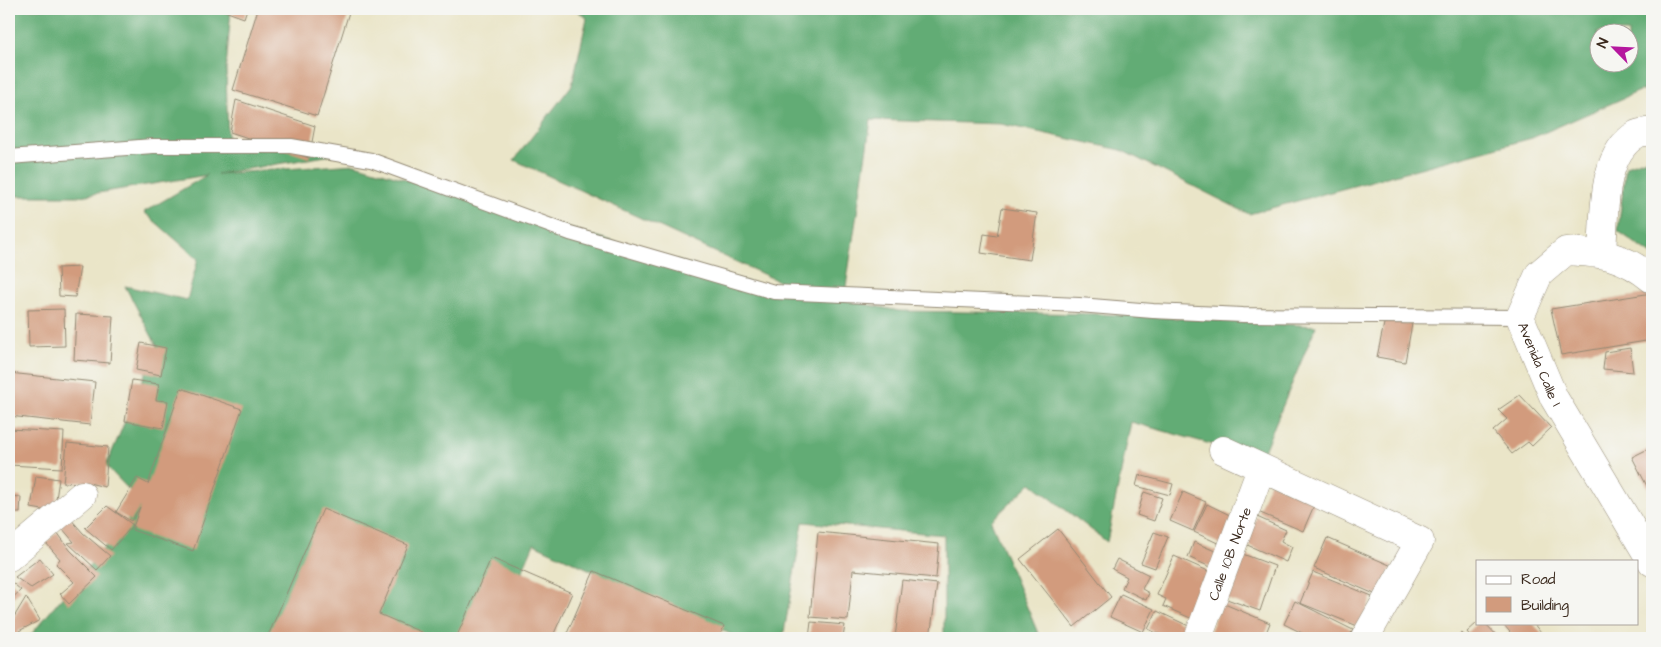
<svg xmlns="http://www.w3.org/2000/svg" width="1661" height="647" viewBox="0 0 1661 647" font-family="'Architects Daughter',sans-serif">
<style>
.forest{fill:#62ac74;stroke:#4e6b49;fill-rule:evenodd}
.building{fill:#d29b7d}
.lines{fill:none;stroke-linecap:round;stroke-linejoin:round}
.lane-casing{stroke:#928873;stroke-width:16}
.street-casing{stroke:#928873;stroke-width:29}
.secondary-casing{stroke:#928873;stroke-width:29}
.lane{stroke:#fff;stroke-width:14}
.street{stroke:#fff;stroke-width:28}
.secondary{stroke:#fff;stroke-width:28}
.labels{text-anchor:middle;stroke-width:5;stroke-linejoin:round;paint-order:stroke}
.street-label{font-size:14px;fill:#3b2a1e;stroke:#f6f6f2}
</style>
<rect width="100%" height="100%" fill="#f6f6f2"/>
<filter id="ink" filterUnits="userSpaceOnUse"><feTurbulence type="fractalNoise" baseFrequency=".02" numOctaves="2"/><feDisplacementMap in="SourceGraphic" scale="10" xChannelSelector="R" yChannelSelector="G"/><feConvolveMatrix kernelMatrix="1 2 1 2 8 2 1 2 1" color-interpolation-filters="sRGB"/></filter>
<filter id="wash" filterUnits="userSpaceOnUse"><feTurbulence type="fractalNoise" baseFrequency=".0096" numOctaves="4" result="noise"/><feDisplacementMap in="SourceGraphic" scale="20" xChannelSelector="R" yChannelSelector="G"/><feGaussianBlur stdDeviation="1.12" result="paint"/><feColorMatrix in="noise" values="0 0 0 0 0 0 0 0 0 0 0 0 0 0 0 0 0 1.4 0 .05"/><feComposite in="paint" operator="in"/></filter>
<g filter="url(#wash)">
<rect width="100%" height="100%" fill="#eae5c8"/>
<g class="forest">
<path d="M9,9H231L226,69L228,148L350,152L217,174L355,164L751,283L800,291L514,160L572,85L587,18L575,9H1652V91L1642,90L1532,138L1249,214L1121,150L1001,124L871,120L844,300L899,311L1099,314L1316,326L1261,458L1131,422L1107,542L1031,483L991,521L1040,638H944V535L803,522L783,638H739L534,544L493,638H28L142,503L106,466L157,346L125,286L187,300L198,259L144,212L207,175L80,196H9ZM1598,32H1628V62H1598Z"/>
<path d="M1652,157V255L1618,231L1626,166Z"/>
</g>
<g id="blocks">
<g class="building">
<path d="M219,9H247L244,18Z"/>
<path d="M258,9H350L317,116L233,90Z"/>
<path d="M236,100L315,126L309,158L230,132Z"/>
<path d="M1002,208L1037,213L1030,260L981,253L984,234L997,236Z"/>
<path d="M80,267L75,297L59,296L58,268Z"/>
<path d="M1652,293V340L1561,355L1551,309Z"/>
<path d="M64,309L65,346L29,347L28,310Z"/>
<path d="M76,314L113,316L110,363L74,360Z"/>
<path d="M1385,319L1412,324L1405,362L1377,357Z"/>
<path d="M141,343L166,348L161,375L136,370Z"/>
<path d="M1630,348L1633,372L1603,369L1605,352Z"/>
<path d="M9,373L95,382L90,425L9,416Z"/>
<path d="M132,380L159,384L156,400L168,401L163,428L125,421Z"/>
<path d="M181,388L242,409L193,551L132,530L140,507L131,521L116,512L137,478L148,484Z"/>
<path d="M1520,395L1551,428L1532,446L1528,442L1512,454L1493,431L1507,419L1498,410Z"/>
<path d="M9,429L64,432L62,468L9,465Z"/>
<path d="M67,443L108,447L105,487L85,482L63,483Z"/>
<path d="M1652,447V488L1649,490L1632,457Z"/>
<path d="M1139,475L1173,484L1170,495L1136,486Z"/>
<path d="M36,476L59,479L54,512L31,508Z"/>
<path d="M1270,482L1316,501L1303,531L1258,512Z"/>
<path d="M1144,492L1162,498L1154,521L1137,515Z"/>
<path d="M1183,492L1206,502L1193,531L1170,521Z"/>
<path d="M9,496L21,497L20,513H9Z"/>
<path d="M1207,504L1236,518L1224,546L1194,532Z"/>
<path d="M107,506L133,525L111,550L85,528Z"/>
<path d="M323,509L408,545L379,614L435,638H267Z"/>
<path d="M69,517L83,533L110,556L97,570L68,543L74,542L56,521Z"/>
<path d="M1257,517L1286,530L1281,541L1292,547L1286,562L1245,544Z"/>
<path d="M1058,529L1111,597L1074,627L1020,559Z"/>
<path d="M57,532L70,550L97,577L69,604L60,594L74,582L56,564L60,559L46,543Z"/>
<path d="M818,532L939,544L936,578L853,570L848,620L810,617Z"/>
<path d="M1154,532L1168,537L1155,568L1141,563Z"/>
<path d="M1327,538L1392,566L1379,596L1314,568Z"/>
<path d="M1194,542L1222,554L1215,569L1188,557Z"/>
<path d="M1240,553L1275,566L1260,611L1224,598Z"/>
<path d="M1174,556L1215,574L1195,620L1163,606L1166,599L1157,595Z"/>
<path d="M40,558L53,574L31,588L15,577Z"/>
<path d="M491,558L572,593L552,638H456Z"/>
<path d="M1117,559L1149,575L1142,589L1149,593L1146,600L1122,588L1127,577L1112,569Z"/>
<path d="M594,571L724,626L719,638H565Z"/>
<path d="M1313,572L1372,596L1360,627L1300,603Z"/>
<path d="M9,580L21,590L9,601Z"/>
<path d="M902,580L937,584L930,638H895Z"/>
<path d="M1121,594L1154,609L1143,632L1110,617Z"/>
<path d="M26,597L40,620L19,631L15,638L9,633V620L11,622Z"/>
<path d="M1295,601L1353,630L1348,638H1312L1284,624Z"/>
<path d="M1222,603L1270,623L1264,638H1207Z"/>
<path d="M1157,611L1197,630L1193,638H1160L1161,635L1148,629Z"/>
<path d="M811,622L845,625L843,638H809Z"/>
<path d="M1477,623H1485L1499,638H1472L1467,632Z"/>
<path d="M1506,623H1533L1545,638H1515L1504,625Z"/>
<path d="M1462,633L1467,638H1456Z"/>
</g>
</g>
</g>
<g filter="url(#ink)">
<use href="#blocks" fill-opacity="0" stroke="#928873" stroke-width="1"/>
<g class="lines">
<defs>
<path id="lane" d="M9,157L153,146H291L371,160L570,233L774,292L1079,305L1153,311L1243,315L1520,317"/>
<g id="street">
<path d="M1602,253C1605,216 1600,155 1637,134C1641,132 1648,132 1652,131"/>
<path d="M1223,450L1420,541L1365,638"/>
<path d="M9,557L82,495"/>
<path id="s1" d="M1198,638L1261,469"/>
</g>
<g id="secondary">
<path id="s2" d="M1652,279C1623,255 1603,253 1566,251L1539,274L1520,317L1554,398L1652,562"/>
</g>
</defs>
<use href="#lane" class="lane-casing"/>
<use href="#street" class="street-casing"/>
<use href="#secondary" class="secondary-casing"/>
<use href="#lane" class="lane"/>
<use href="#street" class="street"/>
<use href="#secondary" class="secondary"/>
</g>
</g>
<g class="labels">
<g class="street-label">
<text dy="5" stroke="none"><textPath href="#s2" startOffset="226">Avenida Calle 1</textPath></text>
<text dy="5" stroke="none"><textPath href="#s1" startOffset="90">Calle 10B Norte</textPath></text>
</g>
</g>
<rect width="1661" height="647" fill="none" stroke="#f6f6f2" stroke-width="30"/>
<rect x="1476" y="560" width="162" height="65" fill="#f6f6f2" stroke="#aba49d"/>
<rect x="1486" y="576" width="25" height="8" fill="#ffffff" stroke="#aba49d"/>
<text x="1521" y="584" font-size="15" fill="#3b2a1e">Road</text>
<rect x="1486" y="597" width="25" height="15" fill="#d29b7d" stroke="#aba49d"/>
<text x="1521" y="610" font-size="15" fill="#3b2a1e">Building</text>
<g transform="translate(1614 48) rotate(294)"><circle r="24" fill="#f6f6f2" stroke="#aba49d"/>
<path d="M0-4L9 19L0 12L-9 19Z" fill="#b5179e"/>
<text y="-8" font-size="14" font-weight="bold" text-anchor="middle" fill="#3b2a1e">N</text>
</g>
</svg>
